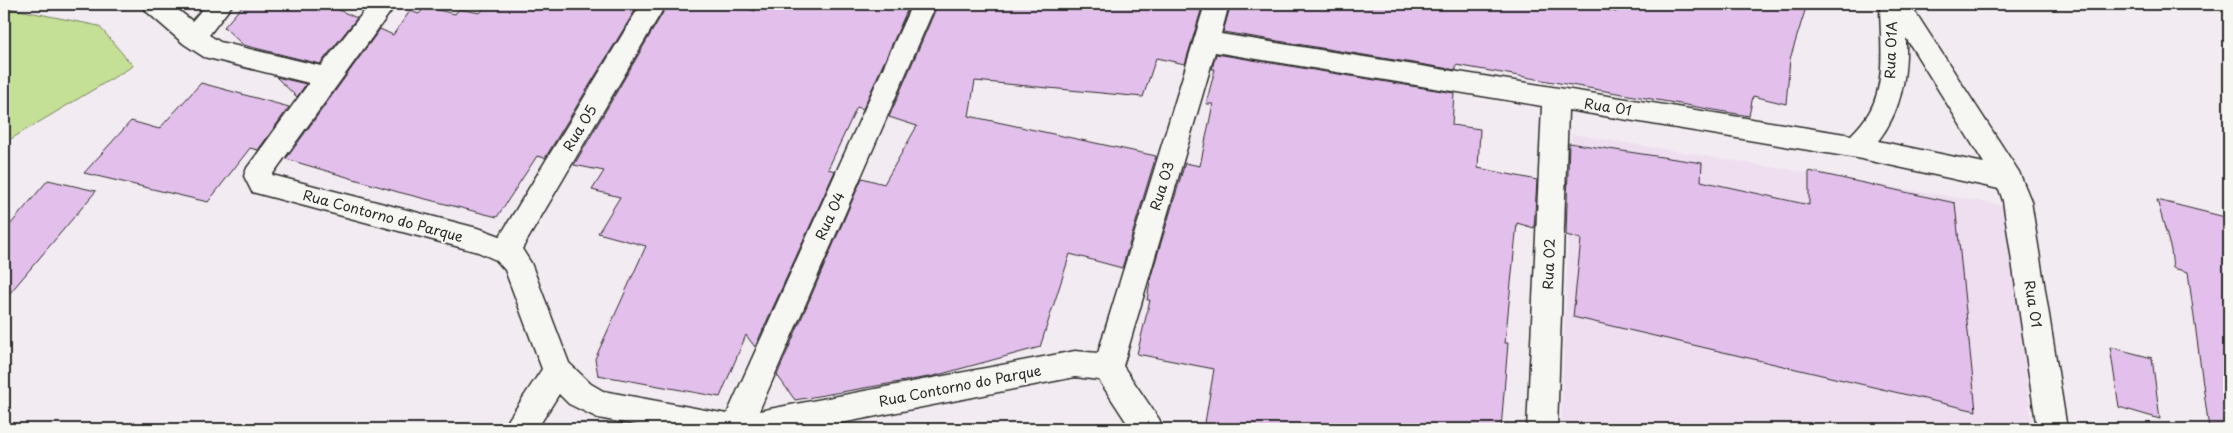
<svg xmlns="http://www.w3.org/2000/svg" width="2233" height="433" viewBox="0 0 2233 433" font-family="'Playpen Sans',sans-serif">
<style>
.built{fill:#eedef0}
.green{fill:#c4df96;stroke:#788560}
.building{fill:#e3c0ec;stroke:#2b2b2b}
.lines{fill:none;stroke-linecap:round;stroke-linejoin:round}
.minor-casing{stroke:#2b2b2b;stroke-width:3}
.minor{fill:#f6f6f2;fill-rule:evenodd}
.labels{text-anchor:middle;stroke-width:4;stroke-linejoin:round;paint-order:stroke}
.street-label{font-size:14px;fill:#2b2b2b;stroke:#f6f6f2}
</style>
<rect width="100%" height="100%" fill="#f2ebf1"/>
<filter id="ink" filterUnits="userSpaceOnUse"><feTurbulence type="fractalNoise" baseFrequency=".02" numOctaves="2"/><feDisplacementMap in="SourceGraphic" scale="10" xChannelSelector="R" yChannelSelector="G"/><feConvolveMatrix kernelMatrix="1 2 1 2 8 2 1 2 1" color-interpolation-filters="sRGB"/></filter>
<g filter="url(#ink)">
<path class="built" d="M1572,134L2007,206L2032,429H1561Z"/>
<path class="green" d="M4,7L99,26L133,66L4,143Z"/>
<g class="building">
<path d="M244,4H325L357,18L320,64L243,45L224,27Z"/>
<path d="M488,4H639L545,158L537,156L497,217L398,192L286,159L380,29L393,35L410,11L419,14L425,7L455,14L459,9L480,13Z"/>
<path d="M668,4H727L755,11L759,4H910L863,109L857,107L828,169L835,171L755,347L746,335L720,397L598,375L595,359L646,246L598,233L620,197L592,190L604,171L574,165Z"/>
<path d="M938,4H1203L1185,64L1156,58L1143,97L975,81L969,116L1156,156L1122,268L1070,254L1040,347L934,376L795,400L777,375L862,178L884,184L917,126L889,117Z"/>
<path d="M1231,4H1587L1616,12L1617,4H1807L1790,59L1786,104L1753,96L1749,116L1456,65V70L1223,32Z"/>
<path d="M1216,54L1454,93L1452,125L1480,129L1478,168L1537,180L1534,228L1517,223L1505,343H1508L1501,429H1204L1214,369L1137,354L1150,300H1147L1151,276L1185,163L1200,166L1213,104H1206L1215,69H1212Z"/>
<path d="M276,77L306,84L297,97Z"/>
<path d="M201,83L289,107L258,150L250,148L208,202L84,173L131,121L159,129Z"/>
<path d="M1569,143L1702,163L1701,181L1809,205V171L1955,203L1976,411L1573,317L1581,239L1566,235Z"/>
<path d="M48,180L96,191L4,300V232Z"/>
<path d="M2157,200L2229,218V429H2209L2188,272L2173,268L2171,250Z"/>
<path d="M2110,347L2152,358L2160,419L2119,407Z"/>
</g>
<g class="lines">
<defs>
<path id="minor" d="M143,4H171L192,21L207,4H233L209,35L220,42L321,66L370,4H396L272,175L481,229L500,236L641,4H666L522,249L531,263L569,363L591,384L603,391L727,414L912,4H936L759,411L1075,351L1098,353L1205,4H1229L1221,34L1851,135C1858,128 1865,120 1870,111C1887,80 1880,38 1880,4H1910L2019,172L2031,201L2067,429H2037L2003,201L1999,189L1857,158L1568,110L1557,429H1527L1542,106L1215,52L1123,366L1159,419L1163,429H1131L1099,380L1075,377L811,429H657L598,418L569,404L559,394L537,429H505L509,419L542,369L505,270L496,260L478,252L252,192L244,176L247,168L309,83L204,57L184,44L146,11ZM1906,38L1984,163L1878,141C1902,110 1907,76 1906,38Z"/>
</defs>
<use href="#minor" class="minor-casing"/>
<use href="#minor" class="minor"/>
</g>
</g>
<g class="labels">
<g class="street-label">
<text transform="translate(1891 50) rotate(-88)" y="5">Rua 01A</text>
<text transform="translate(1608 107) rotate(9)" y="5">Rua 01</text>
<text transform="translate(580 128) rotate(-59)" y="5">Rua 05</text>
<text transform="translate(1162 186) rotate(-73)" y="5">Rua 03</text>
<text transform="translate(383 216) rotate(15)" y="5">Rua Contorno do Parque</text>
<text transform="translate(830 216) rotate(-66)" y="5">Rua 04</text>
<text transform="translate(1549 264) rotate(-88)" y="5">Rua 02</text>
<text transform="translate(2033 304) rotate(81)" y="5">Rua 01</text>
<text transform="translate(960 386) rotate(-11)" y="5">Rua Contorno do Parque</text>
</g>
</g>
<rect width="2233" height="433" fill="none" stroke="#f6f6f2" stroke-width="20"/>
<rect x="10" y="10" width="2213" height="413" fill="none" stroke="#2b2b2b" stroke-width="2" filter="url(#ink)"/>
</svg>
